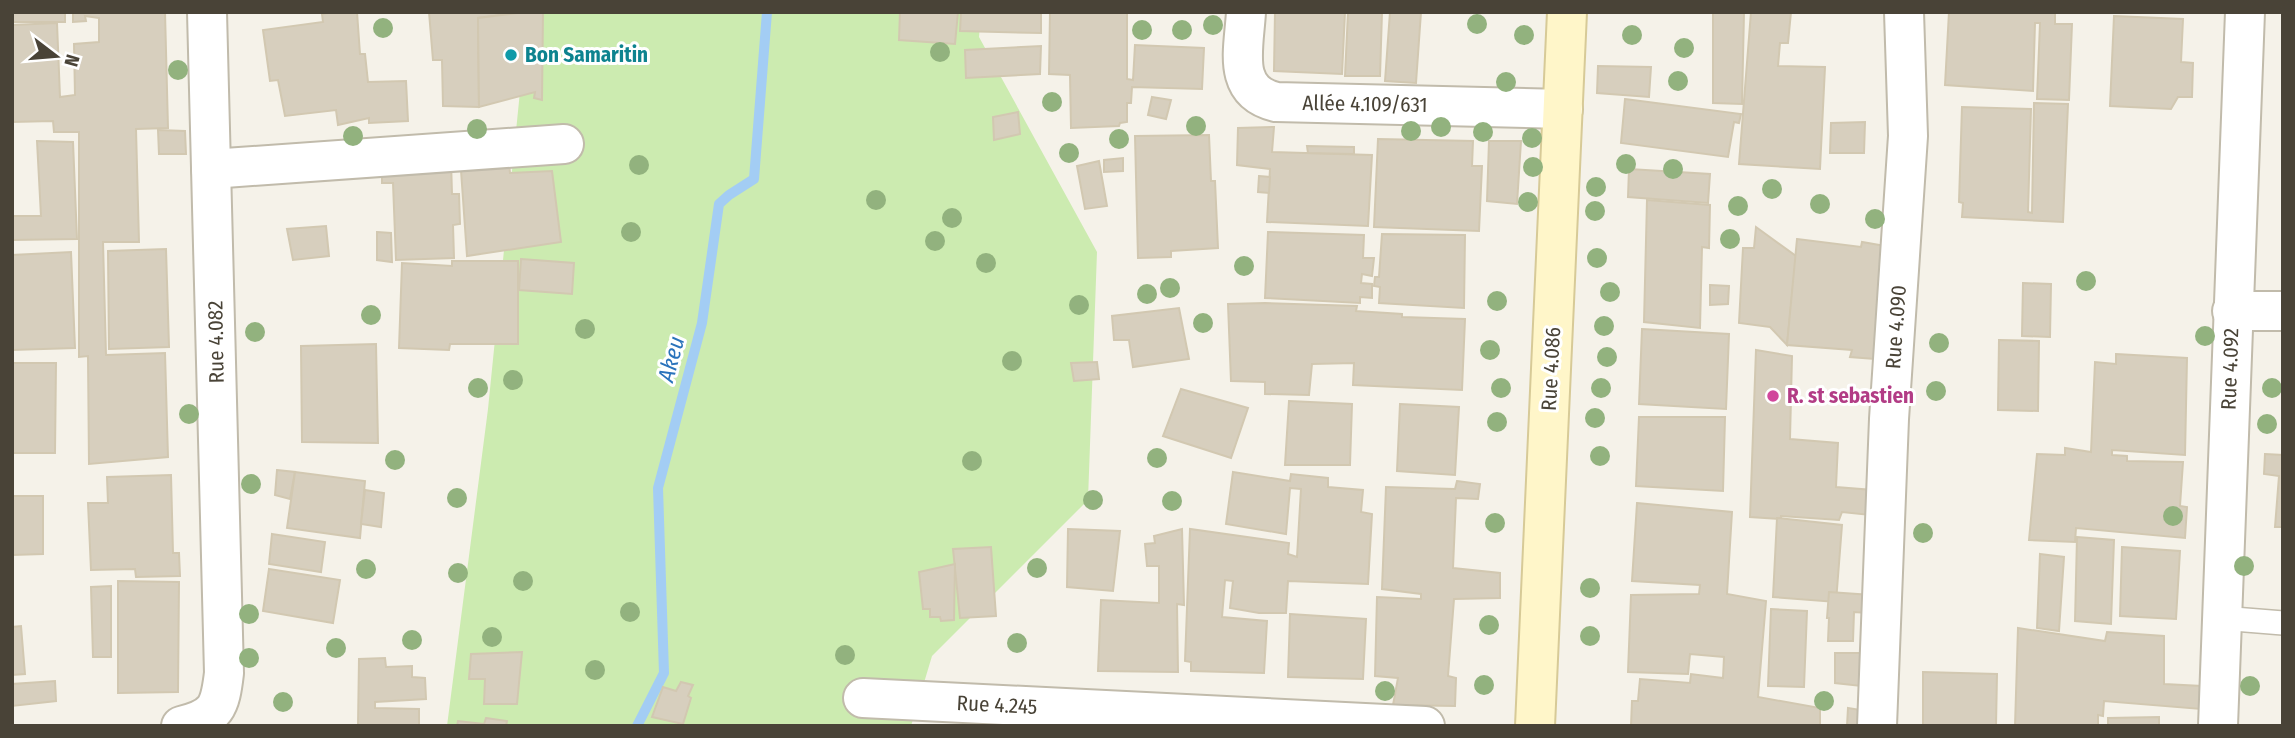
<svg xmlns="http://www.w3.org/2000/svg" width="2295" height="738" viewBox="0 0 2295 738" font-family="'Fira Sans Condensed',sans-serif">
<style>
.green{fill:#ccebb0}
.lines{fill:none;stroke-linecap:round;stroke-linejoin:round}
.stream{stroke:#a3cdf4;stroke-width:10}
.building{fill:#d7cfbe;stroke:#d2c8b1;stroke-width:2}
.lane-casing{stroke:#c1bbab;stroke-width:26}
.street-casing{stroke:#c1bbab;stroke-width:42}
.secondary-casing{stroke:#d7ca97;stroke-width:42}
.lane{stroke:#fff;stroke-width:23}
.street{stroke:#fff;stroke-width:38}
.secondary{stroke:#fff6c9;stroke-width:38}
.tree{fill:#92b27e}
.culture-dot{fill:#0f9aa8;stroke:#fff;stroke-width:2.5}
.hotel-dot{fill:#d1479c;stroke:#fff;stroke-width:2.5}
.labels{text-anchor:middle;stroke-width:6;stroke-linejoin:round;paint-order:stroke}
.culture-label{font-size:21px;font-weight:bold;fill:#0d838f;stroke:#fff;text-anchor:start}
.street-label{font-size:21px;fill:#494337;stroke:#fff}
.hotel-label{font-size:21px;font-weight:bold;fill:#b23c85;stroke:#fff;text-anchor:start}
.water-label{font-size:23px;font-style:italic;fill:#2a73bb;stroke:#fff}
</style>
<rect width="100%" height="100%" fill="#f5f2e9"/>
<path class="green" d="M528,12H981L979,37L1097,252L1088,500L932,656L911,726H447L488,409Z"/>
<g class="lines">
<path class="stream" d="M637,726L664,673L658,488L702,323L719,204L729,195L754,179L767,12"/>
</g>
<g class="building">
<rect x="12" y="12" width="53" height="10"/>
<path d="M73,12H165L168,128L136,129L139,242H103L106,355L165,353L168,457L89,464L88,356L79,357V132H54L53,121L12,122V25L57,23L60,97L75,95L74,44L99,42V18L85,16L86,21L73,22Z"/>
<path d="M334,12H357L360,54H365L368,82L406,81L408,121L369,123V118L338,125L336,110L285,116L278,80L270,81L263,30L323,22L322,14Z"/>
<path d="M429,12H525L478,18L479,107L443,106L442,60H433Z"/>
<path d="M525,12H543L542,100L534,98L535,92L479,107L478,18Z"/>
<path d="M900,12H958L955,44L899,40Z"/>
<path d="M961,12H1041V33L960,31Z"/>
<path d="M1050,12H1127V79L1133,80L1135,45L1204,48L1202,89L1132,87L1131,103H1127V122L1120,123L1119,126L1071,128L1070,75L1049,74Z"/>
<path d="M1275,12H1345L1342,74L1274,71Z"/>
<path d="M1348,12H1382L1380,76H1345Z"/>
<path d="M1390,12H1421L1416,83L1385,81Z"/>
<path d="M1713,12H1744L1742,104L1713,103Z"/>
<path d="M1751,12H1791L1788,43H1780L1778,66L1825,67L1820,169L1739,164Z"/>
<path d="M1949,12H2055V24H2072L2069,100L2037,99L2040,23H2035L2033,91L1945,85Z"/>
<path d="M2114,16L2183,19L2181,62L2193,63L2192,97H2178L2171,109L2110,106Z"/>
<path d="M1041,46L1040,74L966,78L965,50Z"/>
<path d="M1598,66L1651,67L1649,97L1597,93Z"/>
<path d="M1152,97L1171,100L1166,119L1148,115Z"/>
<path d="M1625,99L1741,114L1739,123L1734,122L1728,157L1621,143Z"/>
<path d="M2034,103L2068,104L2063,222L1962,217L1963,203L1959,202L1962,107L2031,109L2028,212L2032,213Z"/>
<path d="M1018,112L1020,134L994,140L993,117Z"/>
<path d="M1865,122L1864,153H1830L1831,123Z"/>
<path d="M1274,127L1272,152L1372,155L1368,226L1267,222L1270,169L1237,165L1238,128Z"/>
<path d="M158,130L185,131L186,154H159Z"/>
<path d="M1209,135L1211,181H1215L1218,248L1171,251V257L1138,258L1135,136Z"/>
<path d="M1378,139L1473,141L1472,166H1482L1479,231L1374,227Z"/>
<path d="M37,141L73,142L77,239L12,240V216H41Z"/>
<path d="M1489,141H1521L1517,204L1487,201Z"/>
<path d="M1307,146L1354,147V154L1308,153Z"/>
<path d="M508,154L510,173L552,171L561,242L467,256L460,156Z"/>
<path d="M1123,158V171L1104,172V160Z"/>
<path d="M451,161L452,194H459L460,224L453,225L454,258L396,260L393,183H382V166Z"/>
<path d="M1099,161L1107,206L1085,209L1077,166Z"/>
<path d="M1629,169L1710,174L1708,203L1628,197Z"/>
<path d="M1259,176L1270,177L1269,193L1258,192Z"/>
<path d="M1647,200L1710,205L1709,248L1702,247L1700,328L1644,322Z"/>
<path d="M326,226L329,256L293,260L287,229Z"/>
<path d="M1756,227L1796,256L1787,345L1770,327L1739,323L1743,248H1754Z"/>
<path d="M377,232L391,233L392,262L377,260Z"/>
<path d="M1268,232L1364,235L1363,258H1374L1372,276L1362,274L1361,283L1372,284V298L1360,297V303L1265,298Z"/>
<path d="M1382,234L1465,235L1464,308L1379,303L1380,287L1374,286L1375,277H1379Z"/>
<path d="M1797,239L1861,247L1862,242L1897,248L1888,360L1850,357L1852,350L1787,345Z"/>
<path d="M166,249L169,347L109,349L108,251Z"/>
<path d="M71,252L75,348L12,350V255Z"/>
<path d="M521,259L574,263L572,294L519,290Z"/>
<path d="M452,261H518V344H450L449,350L399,348L402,263L452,266Z"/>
<path d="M2023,283L2051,284L2050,337L2022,336Z"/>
<path d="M1710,285L1729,286L1728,304L1710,305Z"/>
<path d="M1265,303L1357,306L1356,311L1402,314V317L1465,319L1462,390L1353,385L1354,363L1312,364L1309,395L1265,394V382L1231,381L1228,304Z"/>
<path d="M1179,308L1189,359L1133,367L1129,340H1114L1112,316Z"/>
<path d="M1642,329L1729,334L1726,409L1639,404Z"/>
<path d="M1999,340L2039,341L2038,411L1998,410Z"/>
<path d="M376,344L378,443L302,442L301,346Z"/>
<path d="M1756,350L1792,356L1790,439L1838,443L1836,487L1873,490L1870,515L1842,512L1839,520L1781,516V519L1750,517Z"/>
<path d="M2116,354L2187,358L2185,455L2112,450V455L2127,456V461L2183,462L2180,506L2187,507L2185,538L2076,528L2075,542L2029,540L2037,454L2065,455V448L2091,452L2095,362L2116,364Z"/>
<path d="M1097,362L1099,379L1074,381L1071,363Z"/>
<path d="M12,363H56L55,453H12Z"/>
<path d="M1181,389L1248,408L1231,458L1163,436Z"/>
<path d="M1289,401L1352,404L1350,465H1285Z"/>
<path d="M1400,404L1459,407L1455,475L1397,471Z"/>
<path d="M1639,417H1725L1723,491L1636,486Z"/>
<path d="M2265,454L2283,455V527H2275L2279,476L2264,474Z"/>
<path d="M277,470L295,472L290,499L275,495Z"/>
<path d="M295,472L365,481L360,538L287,528Z"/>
<path d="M1233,472L1290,481L1291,474L1328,478V487L1363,490L1361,512L1372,514L1368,584L1288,581L1286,613H1259L1230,608L1233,581L1225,580L1222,617L1267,621L1264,673L1191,671V662L1185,661L1190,529L1289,543L1288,554L1297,557L1301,489L1290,488L1286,534L1226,524Z"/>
<path d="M171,475L173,553H179L180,576L136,577L135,569L91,570L88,503H108L107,477Z"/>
<path d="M1457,481L1480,484L1478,499L1456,498L1453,568L1500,573V598L1454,599L1448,676L1456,678L1455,706L1393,705L1398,678L1375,676L1377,597L1421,599V594L1382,589L1386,487L1455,489Z"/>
<path d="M365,490L384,493L381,527L361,524Z"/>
<path d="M12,496H43V554L12,555Z"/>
<path d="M1637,503L1732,512L1727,594L1766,601L1758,697L1820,708V726H1631L1632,701H1638L1640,679L1690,683L1691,674L1723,678L1724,657L1690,654L1688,674L1628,672L1631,595L1699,594L1700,585L1632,581Z"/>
<path d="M1777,518L1842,525L1836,602L1773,597Z"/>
<path d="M1068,529L1120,531L1113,591L1067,587Z"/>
<path d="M1182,529L1184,605L1177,604L1178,672L1098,671L1101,600L1159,603V566H1147L1145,544L1155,543L1154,536Z"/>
<path d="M272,534L325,542L321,572L269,564Z"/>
<path d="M2077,537L2114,540L2111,624L2075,621Z"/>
<path d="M991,547L996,616L960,618L953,549Z"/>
<path d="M2122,547L2180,551L2176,619L2120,616Z"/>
<path d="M2040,554L2064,557L2059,631L2037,628Z"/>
<path d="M955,564L954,620L941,621L940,617H930V609H923L919,572Z"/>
<path d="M269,569L340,580L333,623L263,611Z"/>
<path d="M118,581L179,582L178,692L118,693Z"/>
<path d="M111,586V657H93L91,587Z"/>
<path d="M1829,592L1871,595L1867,613L1854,612L1853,641H1828L1829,618H1827Z"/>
<path d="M1771,609L1807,611L1804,687L1768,686Z"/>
<path d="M1290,614L1366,619L1363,679L1288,677Z"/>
<path d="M21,626L25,674L12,675V627Z"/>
<path d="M2018,628L2105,641L2107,632L2164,636V684L2202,686L2201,709L2104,701L2103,716L2098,715V726H2015Z"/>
<path d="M522,652L517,704H484L485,679H469L471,654Z"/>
<path d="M1835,653H1862L1861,686L1835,683Z"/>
<path d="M385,658L386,667L412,666V677L425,678L426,699L375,702V708L419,709V726H358L359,659Z"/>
<path d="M1923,672L1997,674L1996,726H1923Z"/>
<path d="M55,681L56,701L12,706V684Z"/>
<path d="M681,682L693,685L688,696L691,698L683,724L652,717L663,687L676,691Z"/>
<path d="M1848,708L1867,711L1866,726H1847Z"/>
<path d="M2159,717V726H2108V718Z"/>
<path d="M486,718L507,721L506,726H457L458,721L484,724Z"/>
</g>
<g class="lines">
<defs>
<path id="lane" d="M2221,618L2283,623"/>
<g id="street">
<path d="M1246,12C1244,49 1231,91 1276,102L1563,109"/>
<path d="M211,169L564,144"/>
<path d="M2232,311H2283"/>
<path d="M863,698L1425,726"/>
<path d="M181,726C217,717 220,707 224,673L207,12"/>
<path d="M1877,726L1889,419L1908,136L1904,12"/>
<path d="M2218,726L2245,12"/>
</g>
<path id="secondary" d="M1535,726L1567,12"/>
</defs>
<use href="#lane" class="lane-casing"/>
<use href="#street" class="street-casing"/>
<use href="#secondary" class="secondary-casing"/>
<use href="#lane" class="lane"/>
<use href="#street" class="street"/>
<use href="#secondary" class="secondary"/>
</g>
<g class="tree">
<circle cx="1477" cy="24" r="10"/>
<circle cx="1213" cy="25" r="10"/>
<circle cx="383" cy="28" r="10"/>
<circle cx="1142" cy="30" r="10"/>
<circle cx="1182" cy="30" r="10"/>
<circle cx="1524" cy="35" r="10"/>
<circle cx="1632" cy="35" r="10"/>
<circle cx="1684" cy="48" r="10"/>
<circle cx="940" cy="52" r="10"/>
<circle cx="178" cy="70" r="10"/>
<circle cx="1678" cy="81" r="10"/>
<circle cx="1506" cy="82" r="10"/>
<circle cx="1052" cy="102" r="10"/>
<circle cx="1196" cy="126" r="10"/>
<circle cx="1441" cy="127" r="10"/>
<circle cx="477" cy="129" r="10"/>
<circle cx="1411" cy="131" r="10"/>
<circle cx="1483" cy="132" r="10"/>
<circle cx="353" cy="136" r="10"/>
<circle cx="1532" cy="138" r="10"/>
<circle cx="1119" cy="139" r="10"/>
<circle cx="1069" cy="153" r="10"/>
<circle cx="1626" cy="164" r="10"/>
<circle cx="639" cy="165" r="10"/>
<circle cx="1533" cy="167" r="10"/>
<circle cx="1673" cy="169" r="10"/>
<circle cx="1596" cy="187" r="10"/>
<circle cx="1772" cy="189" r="10"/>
<circle cx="876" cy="200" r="10"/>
<circle cx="1528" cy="202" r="10"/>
<circle cx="1820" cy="204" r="10"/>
<circle cx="1738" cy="206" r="10"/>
<circle cx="1595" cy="211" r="10"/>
<circle cx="952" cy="218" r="10"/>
<circle cx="1875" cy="219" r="10"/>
<circle cx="631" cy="232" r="10"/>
<circle cx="1730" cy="239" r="10"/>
<circle cx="935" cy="241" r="10"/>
<circle cx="1597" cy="258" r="10"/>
<circle cx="986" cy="263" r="10"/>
<circle cx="1244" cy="266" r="10"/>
<circle cx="2086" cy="281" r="10"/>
<circle cx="1170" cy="288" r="10"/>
<circle cx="1610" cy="292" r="10"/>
<circle cx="1147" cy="294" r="10"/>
<circle cx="1497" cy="301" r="10"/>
<circle cx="1079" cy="305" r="10"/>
<circle cx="371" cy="315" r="10"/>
<circle cx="1203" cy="323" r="10"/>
<circle cx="1604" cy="326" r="10"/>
<circle cx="585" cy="329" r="10"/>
<circle cx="255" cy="332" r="10"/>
<circle cx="2205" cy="336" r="10"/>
<circle cx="1939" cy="343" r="10"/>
<circle cx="1490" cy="350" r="10"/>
<circle cx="1607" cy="357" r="10"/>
<circle cx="1012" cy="361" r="10"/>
<circle cx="513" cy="380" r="10"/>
<circle cx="478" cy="388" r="10"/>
<circle cx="1501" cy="388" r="10"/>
<circle cx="1601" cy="388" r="10"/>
<circle cx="2272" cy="388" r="10"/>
<circle cx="1936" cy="391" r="10"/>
<circle cx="189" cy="414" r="10"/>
<circle cx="1595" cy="418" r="10"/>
<circle cx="1497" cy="422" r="10"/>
<circle cx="2267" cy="424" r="10"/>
<circle cx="1600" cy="456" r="10"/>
<circle cx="1157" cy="458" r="10"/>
<circle cx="395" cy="460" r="10"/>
<circle cx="972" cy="461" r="10"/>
<circle cx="251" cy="484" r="10"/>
<circle cx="457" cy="498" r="10"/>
<circle cx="1093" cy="500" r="10"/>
<circle cx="1172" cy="501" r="10"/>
<circle cx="2173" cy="516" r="10"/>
<circle cx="1495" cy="523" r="10"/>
<circle cx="1923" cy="533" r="10"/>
<circle cx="2244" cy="566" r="10"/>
<circle cx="1037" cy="568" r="10"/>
<circle cx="366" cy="569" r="10"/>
<circle cx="458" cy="573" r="10"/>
<circle cx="523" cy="581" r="10"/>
<circle cx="1590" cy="588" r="10"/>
<circle cx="630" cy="612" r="10"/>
<circle cx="249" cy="614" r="10"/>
<circle cx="1489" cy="625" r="10"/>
<circle cx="1590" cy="636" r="10"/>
<circle cx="492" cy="637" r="10"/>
<circle cx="412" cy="640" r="10"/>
<circle cx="1017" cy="643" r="10"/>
<circle cx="336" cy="648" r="10"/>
<circle cx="845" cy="655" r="10"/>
<circle cx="249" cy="658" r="10"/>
<circle cx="595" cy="670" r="10"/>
<circle cx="1484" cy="685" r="10"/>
<circle cx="2250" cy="686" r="10"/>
<circle cx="1385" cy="691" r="10"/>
<circle cx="1824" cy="701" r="10"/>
<circle cx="283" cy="702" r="10"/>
</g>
<circle class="culture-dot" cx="511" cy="55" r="7"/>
<circle class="hotel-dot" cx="1773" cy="396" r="7"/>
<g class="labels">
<g class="culture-label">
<text x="525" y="62">Bon Samaritin</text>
</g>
<g class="street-label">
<text transform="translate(1365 104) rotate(1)" y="7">Allée 4.109/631</text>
<text transform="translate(1896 327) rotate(-86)" y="7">Rue 4.090</text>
<text transform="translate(216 342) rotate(-91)" y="7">Rue 4.082</text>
<text transform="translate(1551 369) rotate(-87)" y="7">Rue 4.086</text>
<text transform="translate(2230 369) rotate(-88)" y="7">Rue 4.092</text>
<text transform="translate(997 705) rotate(3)" y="7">Rue 4.245</text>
</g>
<g class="hotel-label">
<text x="1787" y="403">R. st sebastien</text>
</g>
<g class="water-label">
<text transform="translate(671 359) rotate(-75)" y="8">Akeu</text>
</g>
</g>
<rect width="2295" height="738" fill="none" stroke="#494337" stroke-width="28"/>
<g transform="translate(56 56) rotate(106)" stroke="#ffffff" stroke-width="5" paint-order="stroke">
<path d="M0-5L12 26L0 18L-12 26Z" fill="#494337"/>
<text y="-10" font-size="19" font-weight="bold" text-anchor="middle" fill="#494337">N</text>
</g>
</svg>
